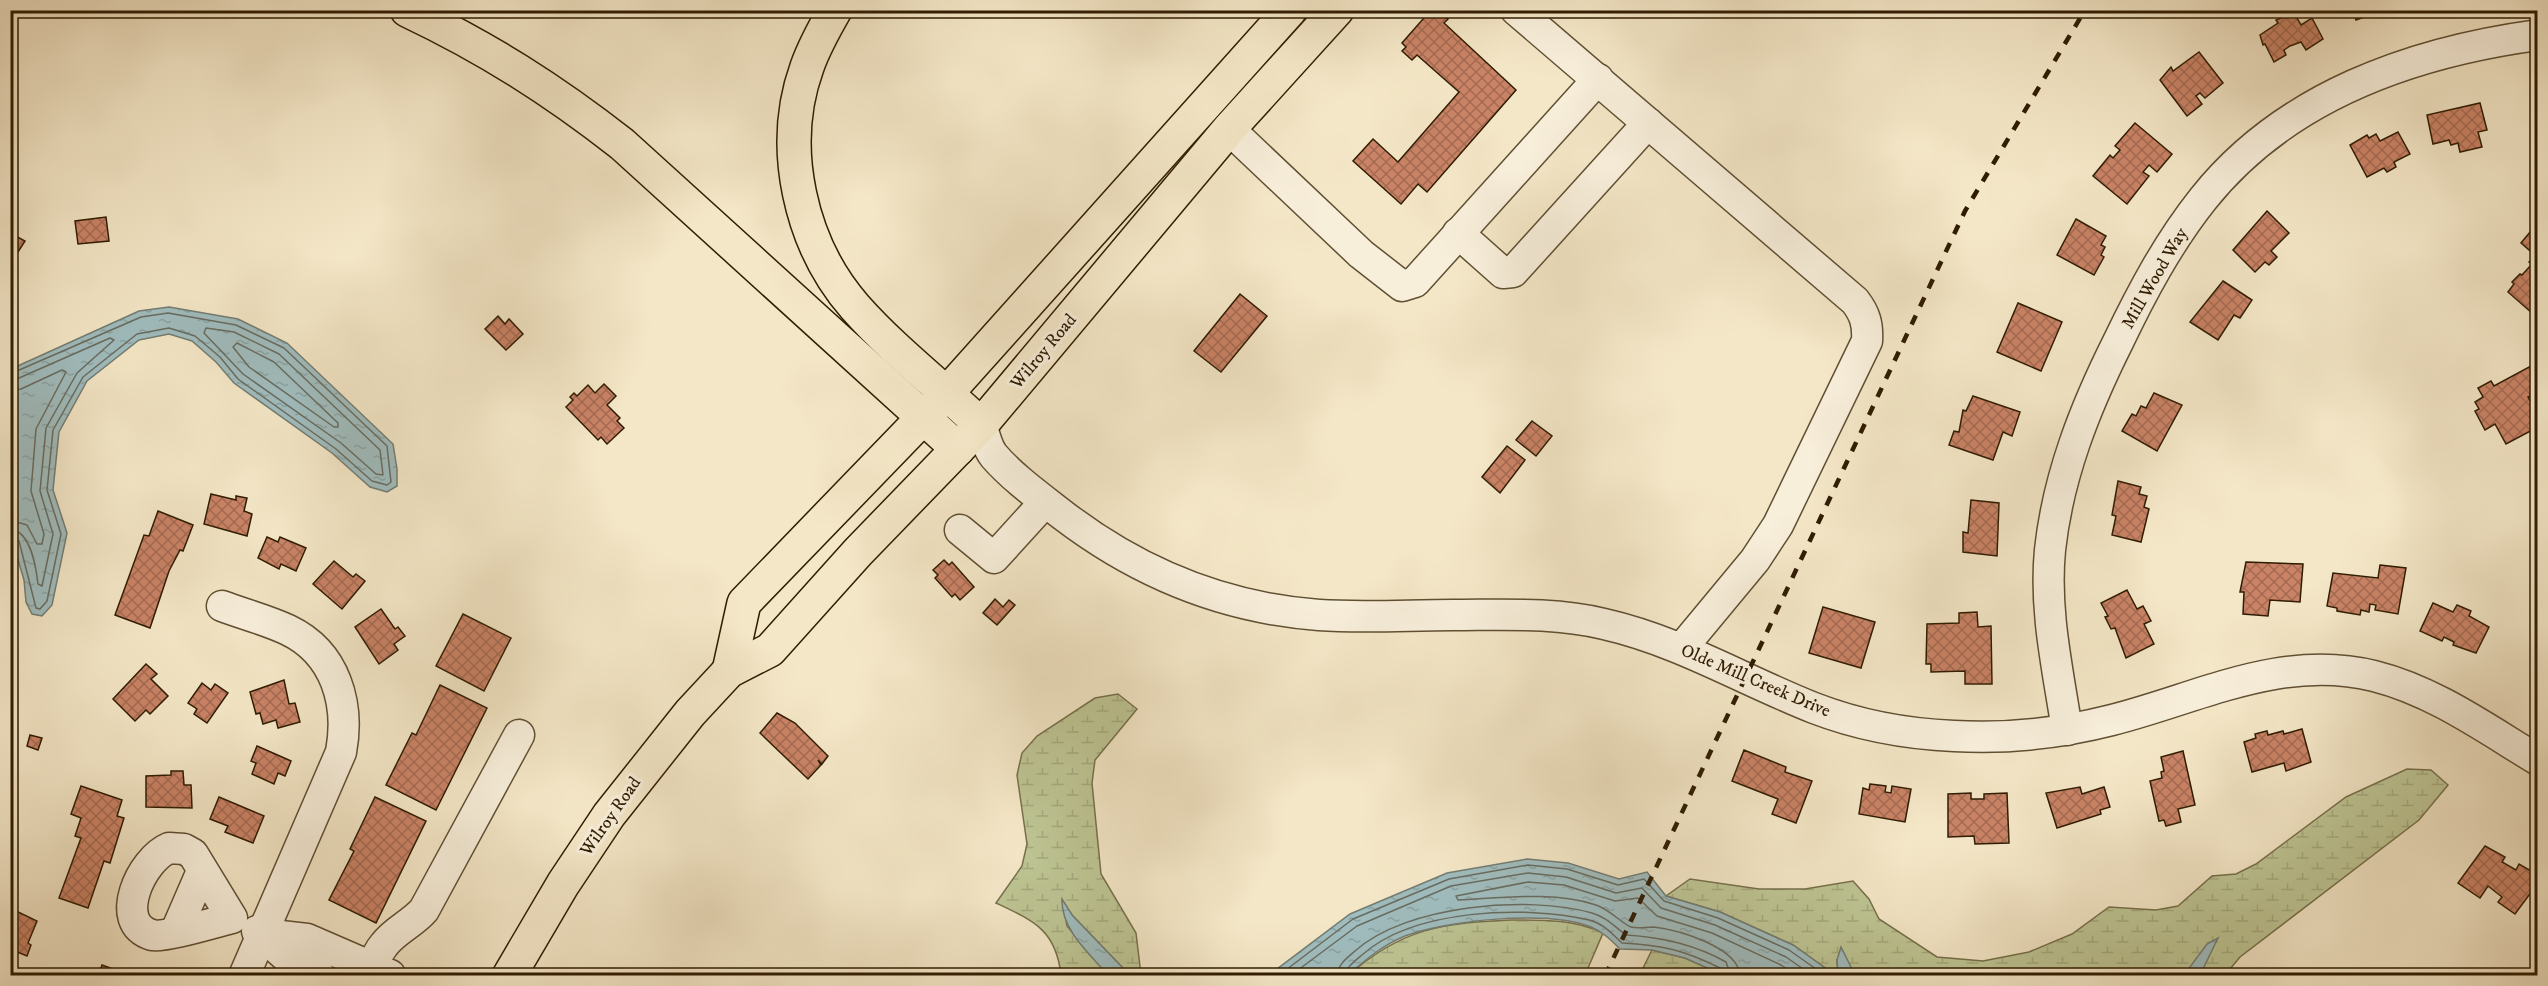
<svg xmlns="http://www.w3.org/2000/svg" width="2548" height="986" viewBox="0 0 2548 986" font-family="'IM FELL DW Pica',serif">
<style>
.wetland{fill:url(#wetland-marsh);stroke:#76704b;stroke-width:1.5}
.water{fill:url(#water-ripples);stroke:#737d73;stroke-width:1.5}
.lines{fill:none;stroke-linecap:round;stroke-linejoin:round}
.shore{stroke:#686c60;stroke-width:1.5}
.building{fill:url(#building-cross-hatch);stroke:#2f1c02;stroke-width:1.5}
.minor-casing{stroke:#604f33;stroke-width:33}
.major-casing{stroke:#2f1c02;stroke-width:36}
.highway-casing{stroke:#2f1c02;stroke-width:36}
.minor{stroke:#f8efdb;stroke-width:30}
.major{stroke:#f4e7c7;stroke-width:33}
.highway{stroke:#f4e7c7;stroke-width:33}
.rail{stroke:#2f1c02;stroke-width:4.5;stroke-dasharray:10 10;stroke-linecap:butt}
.labels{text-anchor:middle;stroke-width:6;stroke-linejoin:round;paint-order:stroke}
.street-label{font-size:18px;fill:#2f1c02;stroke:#f8efdb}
</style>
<defs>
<pattern id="wetland-marsh" width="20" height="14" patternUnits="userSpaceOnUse" patternTransform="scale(1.5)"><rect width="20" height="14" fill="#bec594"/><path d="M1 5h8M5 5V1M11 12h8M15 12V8" fill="none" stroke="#a4a97e"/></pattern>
<pattern id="water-ripples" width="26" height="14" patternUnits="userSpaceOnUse" patternTransform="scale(1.5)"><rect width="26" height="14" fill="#a0bdbf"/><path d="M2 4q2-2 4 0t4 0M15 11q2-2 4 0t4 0" fill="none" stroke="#8aa2a2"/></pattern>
<pattern id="building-cross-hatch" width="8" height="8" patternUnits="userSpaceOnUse" patternTransform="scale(1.5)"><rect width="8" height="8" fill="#ca8366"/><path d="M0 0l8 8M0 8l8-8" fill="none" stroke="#a46a52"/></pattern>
</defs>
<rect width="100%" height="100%" fill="#f4e7c7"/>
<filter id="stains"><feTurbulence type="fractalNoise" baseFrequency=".00333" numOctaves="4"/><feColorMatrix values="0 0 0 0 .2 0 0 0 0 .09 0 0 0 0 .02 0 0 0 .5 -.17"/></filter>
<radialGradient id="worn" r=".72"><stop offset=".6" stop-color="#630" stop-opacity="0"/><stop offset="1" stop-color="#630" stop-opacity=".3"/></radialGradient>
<g class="wetland">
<path d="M1118,694L1137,709L1095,760L1092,783L1101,874L1136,933L1141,975H1122V967L1072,915L1062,900L1067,926L1108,975H1061C1056,930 1034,921 996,903L1022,866L1027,844L1017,775L1022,753L1037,736L1095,698Z"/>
<path d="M2407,769L2431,770L2448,785L2419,820L2240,957L2225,975H2198L2201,973L2189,971L2184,975H1855L1854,970L1837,960L1838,974L1835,975L1793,945L1720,912L1666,896L1690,879L1759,889H1805L1853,881L1869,899L1879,919L1937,957L1983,961L2029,952L2072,934L2109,907L2156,910L2178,906L2212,876L2236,874L2256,864L2346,797Z"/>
<path d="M1511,920C1542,920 1574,919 1603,933L1585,975L1348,976C1401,928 1443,923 1511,920Z"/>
<path d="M1652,950L1685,958L1723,975L1639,976Z"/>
</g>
<g class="water">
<path d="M169,307L238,319L287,343L393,444L397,469V486L387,492L370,487L332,453L234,383L216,362L192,341L169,334L139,340L87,381L59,432L53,490L67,533L52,605L42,616L32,614L26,602L24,580L11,536V369L139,311Z"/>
<path d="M1527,859L1568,863L1619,879L1647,872L1666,896L1720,912L1793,945L1835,975L1838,974L1837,960L1841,947L1855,975H1723L1685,958L1652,950L1620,949C1611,940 1603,932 1591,927C1548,910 1447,920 1405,936C1383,945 1365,960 1348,975H1269L1350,914L1447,873Z"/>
<path d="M1062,899L1072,915L1122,967V975H1108C1089,953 1061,930 1062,899Z"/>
<path d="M2218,938L2201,973L2184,975L2207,944Z"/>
</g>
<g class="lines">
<g class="shore">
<path d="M206,328L234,332L279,354L380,450L383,475L376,474L341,443L243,374L204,333Z"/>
<path d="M237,343L274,362L338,423V427H334L249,367L233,347Z"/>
<path d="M10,374L141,317L168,313L236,325L284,348L387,446L391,482L387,485L372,481L336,449L238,379L220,357L195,336L169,328L137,334L83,377L53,430L47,490L61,534L47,601L40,609L36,608L19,541L10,537"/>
<path d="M10,382L110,338L114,340L77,373L46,428L40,491L53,534L42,586L38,584C36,567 31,531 10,529"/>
<path d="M10,391L21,389L62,370L66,372L36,429L31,491L44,534L42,544H37L27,525L10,520"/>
<path d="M1278,976L1353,919L1449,879L1528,865L1567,869L1618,885L1644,879L1664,901L1718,918L1789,950L1826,976"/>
<path d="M1290,976L1357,926L1451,886L1528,873L1566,877L1616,893L1642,888L1661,908L1715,925L1786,957L1813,976"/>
<path d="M1337,976C1338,964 1347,958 1355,951C1406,905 1528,895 1592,913C1606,917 1615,927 1626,935C1662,937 1694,944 1726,962L1731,976"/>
<path d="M1345,976C1346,967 1355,961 1362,955C1413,909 1525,905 1589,920C1603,923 1612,934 1622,943C1662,945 1684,950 1720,968L1724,976"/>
<path d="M1740,976C1739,947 1678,930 1654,927C1646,927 1637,929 1631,927C1624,925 1609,909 1596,905C1554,891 1502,898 1458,900L1456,896L1528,882L1564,885L1615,901L1638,898L1657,916L1712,933L1781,965L1797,976"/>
</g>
</g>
<g class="building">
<path d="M2353,10H2377L2378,12L2356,20Z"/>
<path d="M1430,11L1435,16L1438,11L1448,19L1444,23L1516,90L1427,192L1418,184L1401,204L1353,161L1373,139L1398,162L1459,92L1417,55L1412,60L1402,51L1406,47L1402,43Z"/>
<path d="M2294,13L2301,25L2312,18L2323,39L2306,50L2301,42L2290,46L2284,50L2286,55L2274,62L2265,44L2263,45L2260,35L2278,23L2276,20Z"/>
<path d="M2199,52L2223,83L2205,98L2200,93L2196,96L2202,104L2187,116L2160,80L2171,67L2173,71Z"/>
<path d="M2480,103L2487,130L2478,132L2482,147L2460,152L2458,143L2451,145L2449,140L2433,144L2427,115Z"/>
<path d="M2135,123L2172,154L2157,172L2149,165L2143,172L2149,176L2127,204L2093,176L2110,155L2113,158L2120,150L2115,146Z"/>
<path d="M2398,132L2410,154L2394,162L2396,167L2387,172L2384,168L2367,177L2350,145L2367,135L2369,138L2376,134L2380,141Z"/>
<path d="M2267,211L2289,233L2271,251L2277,257L2269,265L2265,262L2255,272L2233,250Z"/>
<path d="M106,217L109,241L78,244L75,221Z"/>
<path d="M2076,219L2106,236L2101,245L2105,247L2101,255L2104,257L2094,275L2057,255Z"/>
<path d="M2535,226L2538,229V307L2532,313L2508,292L2514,284L2512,282L2520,274L2522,275L2532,264L2529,262L2537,257L2521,243Z"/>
<path d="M10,233L25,241L18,252L10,248Z"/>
<path d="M2223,281L2252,300L2240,318L2234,315L2218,340L2190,322Z"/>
<path d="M1240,294L1267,316L1221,372L1194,351Z"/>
<path d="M2018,303L2062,322L2041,371L1997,352Z"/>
<path d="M498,316L505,324L509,319L523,334L506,350L485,329Z"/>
<path d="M2531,366L2538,378V392L2528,397L2538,413V427L2506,444L2495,424L2485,430L2475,411L2479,409L2475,402L2483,397L2478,388L2491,381L2494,386Z"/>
<path d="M604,384L616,396L607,405L620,418L617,421L624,428L607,444L601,437L598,440L566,407L573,400L570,397L574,393L577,396L588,385L595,393Z"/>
<path d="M2154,393L2182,405L2157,451L2122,431L2132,414L2136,416L2141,406L2146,408Z"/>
<path d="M1973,396L2020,412L2012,436L2003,432L1993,460L1949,445L1954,431L1959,432L1963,410L1966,411Z"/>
<path d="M1532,421L1552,436L1536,456L1516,440Z"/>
<path d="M1507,446L1525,460L1500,493L1482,477Z"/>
<path d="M2118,481L2141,487L2139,494L2147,496L2144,507L2149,509L2141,542L2112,535L2116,516L2112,515Z"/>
<path d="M211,494L236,500V496L247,498L244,511L252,514L247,536L204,524Z"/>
<path d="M1971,500L1999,503L1997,556L1963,552V532L1968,533Z"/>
<path d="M158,511L193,525L183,551L180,550L169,571L150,628L115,615L144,535L149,536Z"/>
<path d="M267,537L278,542L280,537L306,548L296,571L281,564L279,569L258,558Z"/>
<path d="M944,560L949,565L952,562L974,587L960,600L955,594L952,597L935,578L938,575L933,570Z"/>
<path d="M334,561L353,577L356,574L365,581L342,609L313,584Z"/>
<path d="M2246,562L2303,564L2300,602L2270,600L2268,616L2243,614L2244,592H2240Z"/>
<path d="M2380,565L2406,568L2398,614L2375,610L2376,605L2370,604L2369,612L2361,610L2360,615L2337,611V608L2327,606L2333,573L2378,578Z"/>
<path d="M2127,590L2137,609L2143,606L2151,621L2144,624L2154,644L2126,658L2115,628L2111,629L2105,617L2108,616L2101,603Z"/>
<path d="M995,599L1003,607L1009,600L1015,605L997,625L983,613Z"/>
<path d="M2433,603L2453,612L2457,605L2471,611L2469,616L2489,627L2476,653L2453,645L2454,642L2444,637L2442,641L2420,631Z"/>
<path d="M1823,607L1875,622L1861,668L1809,653Z"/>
<path d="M381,609L395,629L398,627L405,636L394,644L398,650L379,664L355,627Z"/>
<path d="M1977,612L1978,627L1991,626L1992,684H1965V671L1931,672V664H1926L1927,624L1959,623V613Z"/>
<path d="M463,614L511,638L484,691L436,666Z"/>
<path d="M146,664L157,674L151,679L168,696L150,714L146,710L135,721L113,699Z"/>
<path d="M284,680L289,704L295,703L300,722L278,728L276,720L263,724L260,713L256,714L250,692Z"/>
<path d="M202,683L211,690L215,684L228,693L207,723L194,714L197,709L188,703Z"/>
<path d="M440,685L487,708L436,810L386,785L412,733L416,735Z"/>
<path d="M777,713L795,723L828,756L822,764L818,760L821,765L808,779L760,733Z"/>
<path d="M2302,729L2311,762L2286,771L2284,763L2252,772L2244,742L2256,738L2255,734L2267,731L2268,735L2283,731L2284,734Z"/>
<path d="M30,735L42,738L38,750L27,746Z"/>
<path d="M257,746L291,761L285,776L278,773L274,784L252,774L256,763L251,761Z"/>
<path d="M1744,750L1786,767L1785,772L1812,781L1796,823L1772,814L1778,799L1732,781Z"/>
<path d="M2183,751L2195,805L2178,809L2181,822L2166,826L2164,820L2159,821L2150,781L2162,778L2161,772L2164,771L2161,757Z"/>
<path d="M171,771H183L184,785H191L192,808L146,807V776L171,775Z"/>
<path d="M1870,784L1886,786L1885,792L1891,793L1892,786L1911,789L1905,822L1859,814L1863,788L1869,790Z"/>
<path d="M81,786L122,800L117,816L124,818L110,863L104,861L88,908L59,898L81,838L75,836L81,818L71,814Z"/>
<path d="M2080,787L2082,794L2104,787L2110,807L2100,810L2101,814L2057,828L2046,793Z"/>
<path d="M1971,793V799H1984V794L2007,793L2009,843L1975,844L1974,836L1948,837V794Z"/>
<path d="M219,797L264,816L253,843L225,832L228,826L210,819Z"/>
<path d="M375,797L426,821L376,923L329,900L354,851L350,849Z"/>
<path d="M2485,846L2505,857L2502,862L2516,870L2519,864L2538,875V883L2515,914L2498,902L2502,897L2488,886L2480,898L2458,883Z"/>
<path d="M14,910L37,921L28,943L31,945L27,956L10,949V917Z"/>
<path d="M102,965L113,969L130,976H98Z"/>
</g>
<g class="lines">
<defs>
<g id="minor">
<path d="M1516,10L1855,301C1865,314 1868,324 1867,341L1778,525L1755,560L1682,648"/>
<path d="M1229,129L1361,254L1402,286L1415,282L1598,79"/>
<path d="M1458,233L1503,273L1513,272L1648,123"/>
<path d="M981,425C985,435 987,448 994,456C1013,478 1041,498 1064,516C1139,573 1224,608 1319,615C1363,618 1409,615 1453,615C1504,615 1555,612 1604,624C1679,641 1743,680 1814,708C1858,725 1907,734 1954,736C2007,739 2061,733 2112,720C2199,698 2282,653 2374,676C2434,691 2485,728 2538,760"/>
<path d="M960,530L994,558L1045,502"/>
<path d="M222,606C243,614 267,620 288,630C336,653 350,704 341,752L244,976"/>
<path d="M2067,730C2058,670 2044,611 2050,550C2058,476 2085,408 2118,342C2142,292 2168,243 2203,199C2284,97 2412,52 2538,35"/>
<path d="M169,848L184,849L193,854L232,918C216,922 163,938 152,935C111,923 142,859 169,848Z"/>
<path d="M176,931L202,871"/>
<path d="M257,931L298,967L320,976"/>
<path d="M263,934L307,939L390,975"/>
<path d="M368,976C372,966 377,953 384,945C395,930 412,924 424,910L519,735"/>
</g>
<g id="major">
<path d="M729,671L744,603L947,393L1290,10"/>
<path d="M509,976L563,884L609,815L690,713L729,671L770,650L858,552L981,425L1229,129L1337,10"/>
</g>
<g id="highway">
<path d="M407,10C487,48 553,90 622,144L958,449"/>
<path d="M835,10C824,29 814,47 807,67C778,147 800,244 855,307C893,350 940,386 981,425"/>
</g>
</defs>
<use href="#minor" class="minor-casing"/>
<use href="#major" class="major-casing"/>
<use href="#highway" class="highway-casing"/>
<use href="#minor" class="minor"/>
<use href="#major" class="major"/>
<use href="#highway" class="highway"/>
<path class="rail" d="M1605,976L1965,211L2085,10"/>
</g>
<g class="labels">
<g class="street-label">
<text transform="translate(2154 278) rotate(-60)" y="6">Mill Wood Way</text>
<text transform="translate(1043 351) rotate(-50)" y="6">Wilroy Road</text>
<text transform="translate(1756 680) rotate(23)" y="6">Olde Mill Creek Drive</text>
<text transform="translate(610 816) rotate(-55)" y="6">Wilroy Road</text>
</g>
</g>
<rect width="2548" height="986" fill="none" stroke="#f4e7c7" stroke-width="36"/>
<rect x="12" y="12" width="2524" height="962" fill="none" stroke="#2f1c02" stroke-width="3"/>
<rect x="18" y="18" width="2512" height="950" fill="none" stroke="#2f1c02" stroke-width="1.5"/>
<rect width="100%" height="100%" filter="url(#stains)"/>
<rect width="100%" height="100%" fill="url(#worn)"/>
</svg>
